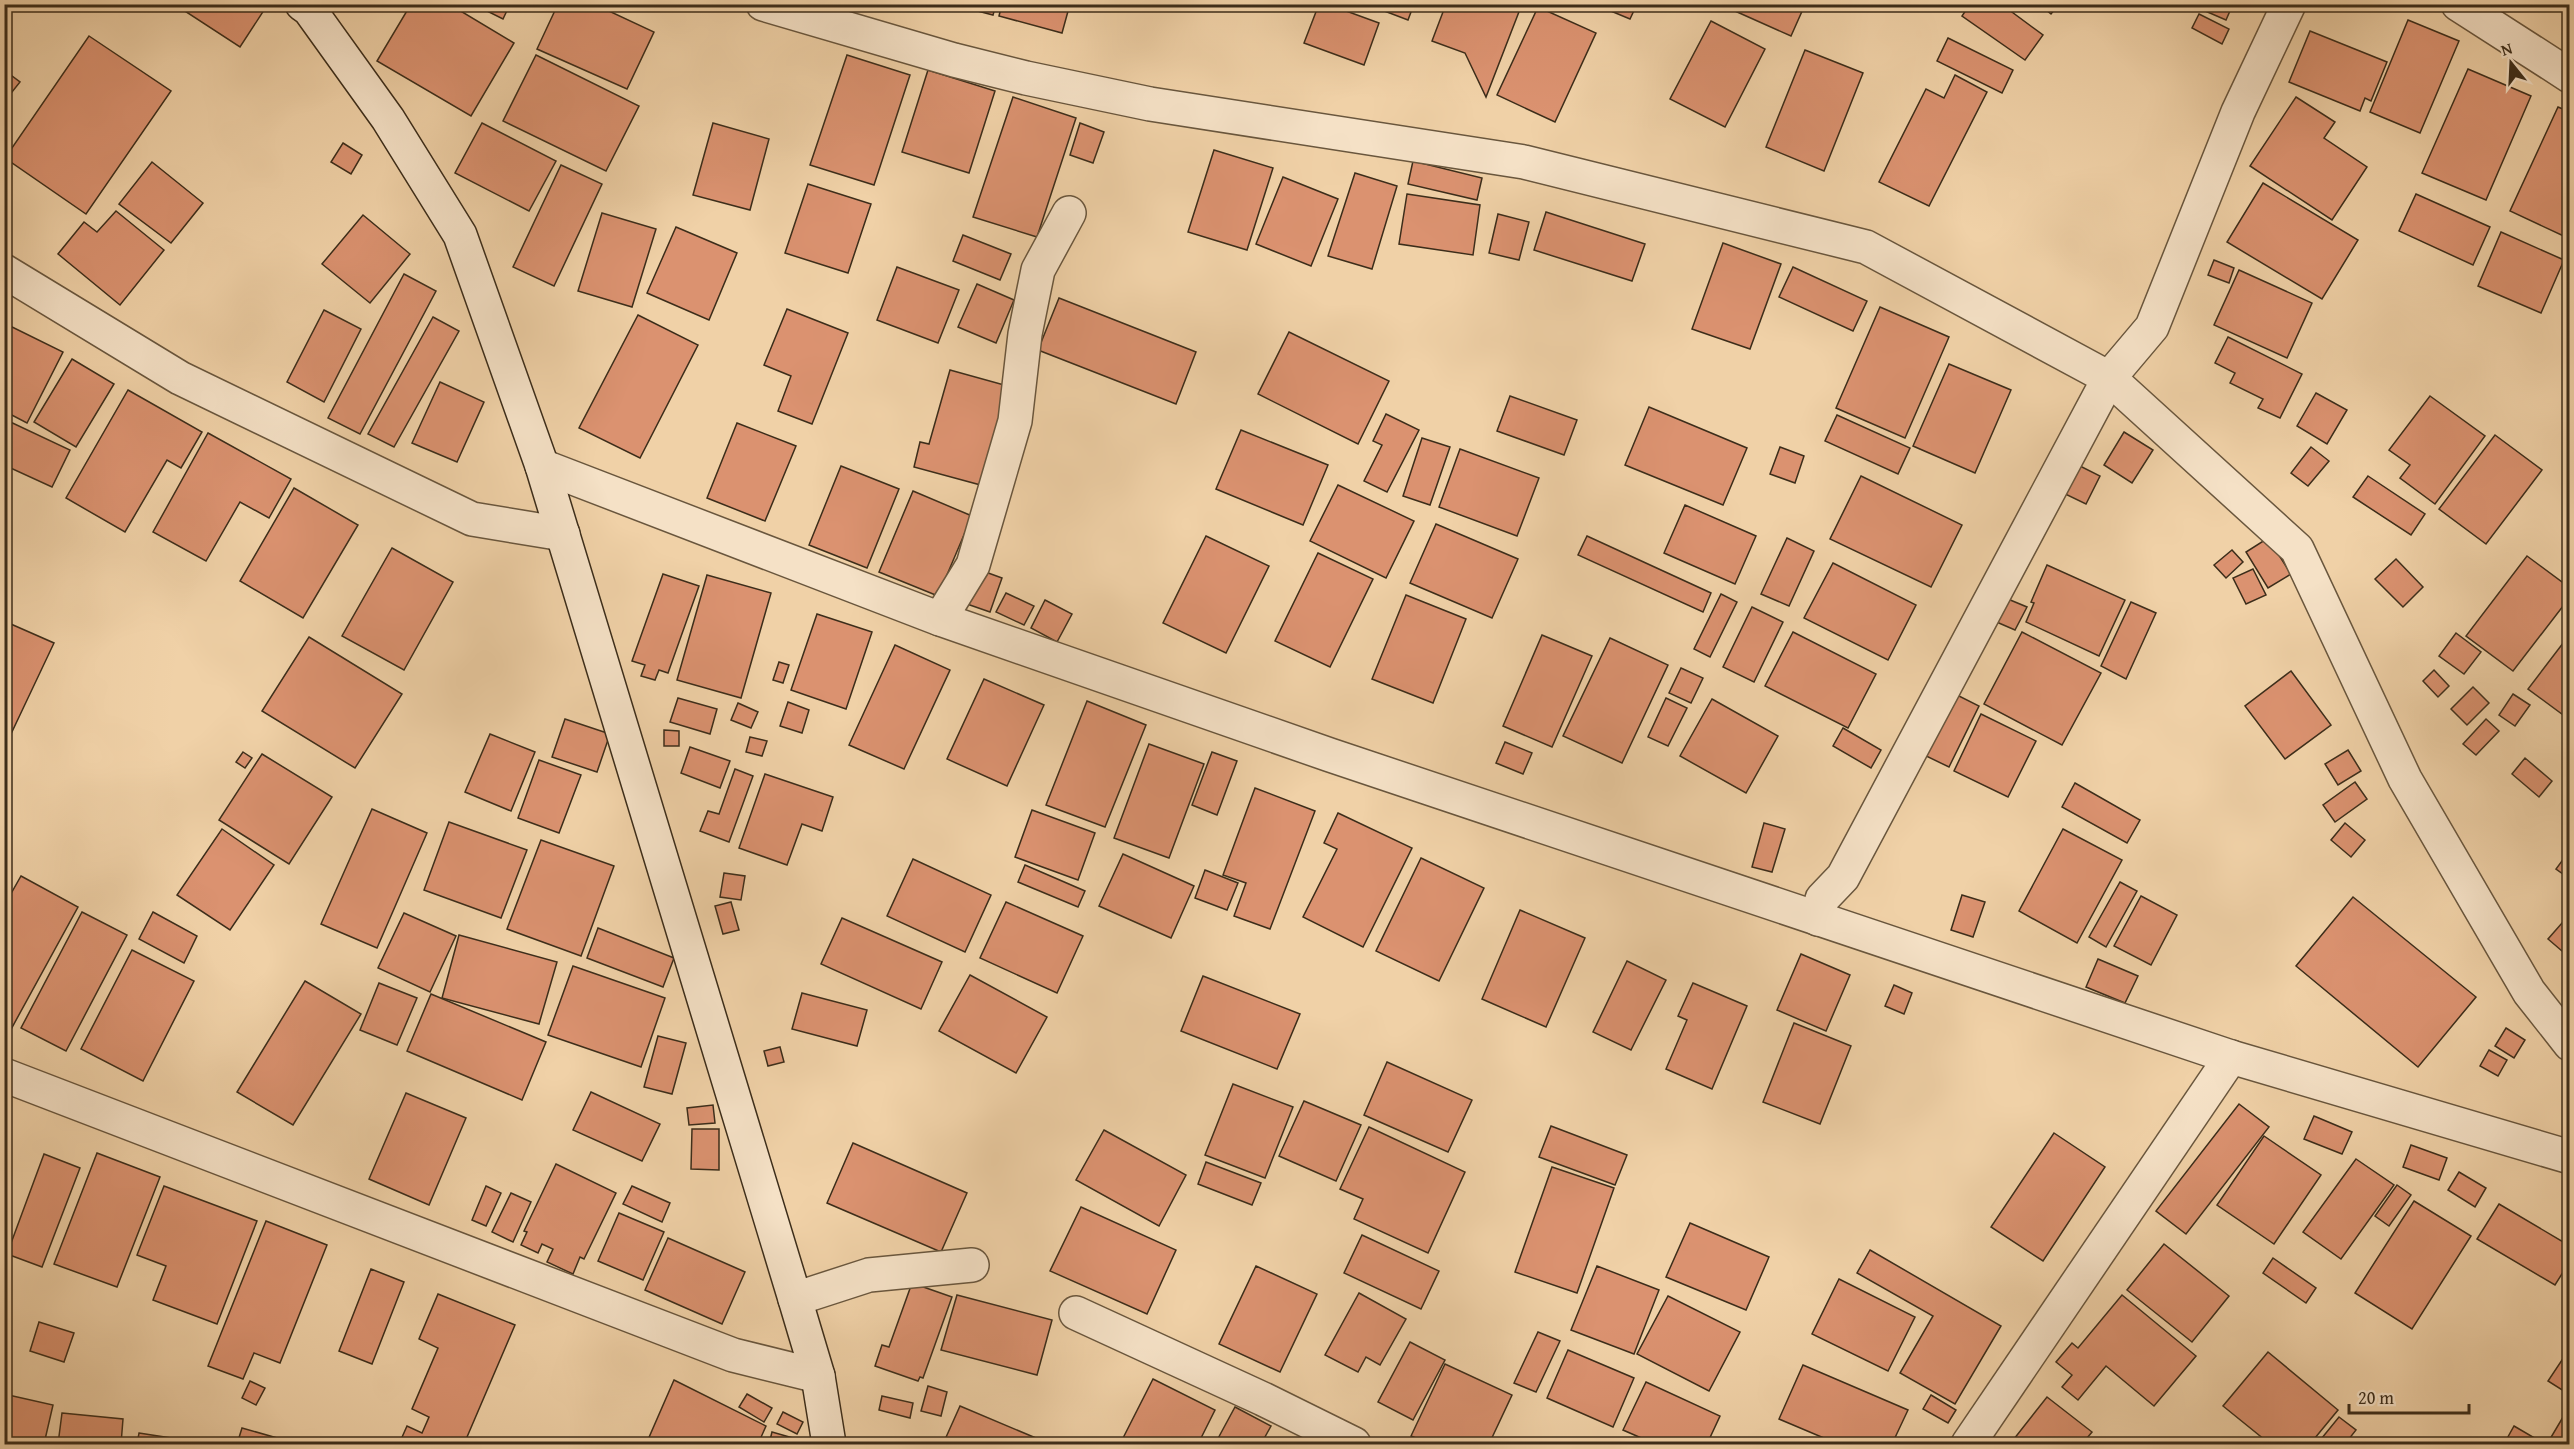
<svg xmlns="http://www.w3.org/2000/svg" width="2574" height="1449" viewBox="0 0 2574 1449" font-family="'Gentium Book Plus',serif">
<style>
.building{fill:#db9270;stroke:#3c2d1a;stroke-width:1.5}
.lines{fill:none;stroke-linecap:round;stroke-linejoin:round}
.street-casing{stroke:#69563d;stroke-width:36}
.secondary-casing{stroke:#3c2d1a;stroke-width:36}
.street{stroke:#f5e1c6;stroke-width:33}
.secondary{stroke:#f5e1c6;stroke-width:33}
</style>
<rect width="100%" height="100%" fill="#f0d1a7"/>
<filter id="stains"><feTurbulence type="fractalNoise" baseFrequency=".00333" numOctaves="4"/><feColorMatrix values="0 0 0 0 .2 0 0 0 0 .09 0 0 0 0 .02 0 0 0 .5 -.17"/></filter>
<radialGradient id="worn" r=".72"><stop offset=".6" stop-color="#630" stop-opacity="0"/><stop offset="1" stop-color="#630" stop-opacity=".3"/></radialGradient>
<g class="building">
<path d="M174,4H268L240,47Z"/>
<path d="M411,4H449L514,43L471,116L377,61Z"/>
<path d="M473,4H510L503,19Z"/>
<path d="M558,4H594L654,32L627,89L537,49Z"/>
<path d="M967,4H996L993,15L966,8Z"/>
<path d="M1002,4H1070L1062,33L999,16Z"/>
<path d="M1319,4H1327L1379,23L1364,65L1304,43Z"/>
<path d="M1366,4H1414L1408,20Z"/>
<path d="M1446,4H1522L1486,97L1465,53L1432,41Z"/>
<path d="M1594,4H1637L1630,19Z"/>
<path d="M1727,4H1794L1803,9L1791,36L1726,7Z"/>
<path d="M1970,4H2001L2043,35L2025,60L1962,16Z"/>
<path d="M2039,4H2059L2051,14Z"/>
<path d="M2197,4H2233L2226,20L2196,7Z"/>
<path d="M1538,7L1596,33L1555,122L1497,95Z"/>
<path d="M2199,14L2229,29L2222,44L2192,28Z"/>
<path d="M2408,20L2459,41L2420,133L2370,112Z"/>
<path d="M1711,21L1765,49L1725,127L1670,99Z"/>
<path d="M2310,31L2387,62L2371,101L2365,98L2360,111L2289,82Z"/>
<path d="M89,36L171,91L86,214L5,158Z"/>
<path d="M1948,38L2013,70L2002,93L1937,61Z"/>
<path d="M1805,50L1863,73L1824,171L1766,147Z"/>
<path d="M536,55L639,106L606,171L503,121Z"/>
<path d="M847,55L910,75L874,185L810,165Z"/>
<path d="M2468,69L2531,96L2486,200L2422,173Z"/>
<path d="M4,70L20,82L4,102Z"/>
<path d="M928,70L995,91L969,173L902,152Z"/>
<path d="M1955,75L1987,92L1929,206L1879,182L1926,89L1944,98Z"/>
<path d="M1013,97L1076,118L1037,237L973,217Z"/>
<path d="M2296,97L2335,122L2324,138L2367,167L2332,220L2250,166Z"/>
<path d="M2558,107L2570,112L2568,238L2510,211Z"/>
<path d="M482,123L556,161L529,211L455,173Z"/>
<path d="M713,123L769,139L750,210L693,195Z"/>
<path d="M1080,123L1104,132L1093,163L1070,155Z"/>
<path d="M343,143L362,155L351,174L331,162Z"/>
<path d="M1214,150L1273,168L1247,250L1188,232Z"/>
<path d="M1413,161L1482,178L1477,200L1408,184Z"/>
<path d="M152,162L203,203L171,243L119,204Z"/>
<path d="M561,165L602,184L554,286L513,267Z"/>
<path d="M1355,173L1397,186L1372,269L1328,256Z"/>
<path d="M1283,177L1338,199L1311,266L1256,244Z"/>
<path d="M2263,183L2358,240L2322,299L2227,242Z"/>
<path d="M808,184L871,204L848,273L785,253Z"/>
<path d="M1407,194L1480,205L1473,255L1399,244Z"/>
<path d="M2416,194L2490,227L2473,265L2399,231Z"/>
<path d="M116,211L164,250L120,305L58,254L84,222L97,232Z"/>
<path d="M1546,212L1645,244L1632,281L1534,250Z"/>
<path d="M602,213L656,229L632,307L578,291Z"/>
<path d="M1498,214L1529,222L1519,260L1489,253Z"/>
<path d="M363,215L410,254L370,303L322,264Z"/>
<path d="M676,227L737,253L709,320L647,293Z"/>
<path d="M2501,232L2564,260L2541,313L2478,286Z"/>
<path d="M963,235L1011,254L1000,280L953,261Z"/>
<path d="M1723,243L1781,264L1750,349L1692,329Z"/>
<path d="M2214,260L2234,268L2229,283L2208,275Z"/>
<path d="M897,267L959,290L938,343L877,320Z"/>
<path d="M1793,267L1867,301L1853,331L1779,297Z"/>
<path d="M2239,270L2312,303L2287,358L2214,325Z"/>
<path d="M404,274L436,291L360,434L328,418Z"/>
<path d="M977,284L1014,300L996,343L958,327Z"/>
<path d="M1059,298L1196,352L1176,404L1038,350Z"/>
<path d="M1880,307L1949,337L1905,438L1836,408Z"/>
<path d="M787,309L848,333L812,424L778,411L791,376L764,365Z"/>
<path d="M324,310L361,329L324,402L287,382Z"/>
<path d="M638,315L698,345L640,458L579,428Z"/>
<path d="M433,317L459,331L394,447L368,434Z"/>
<path d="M4,323L63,352L27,423L4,411Z"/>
<path d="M1289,332L1389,381L1358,444L1258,394Z"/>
<path d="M2228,337L2302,374L2280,418L2258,408L2263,399L2230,383L2235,373L2215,363Z"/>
<path d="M72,359L114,384L76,447L34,422Z"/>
<path d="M1949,364L2011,390L1975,473L1913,446Z"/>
<path d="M950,370L1015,388L988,487L914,467L920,442L929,444Z"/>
<path d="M440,382L484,402L457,462L412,443Z"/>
<path d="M128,390L202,432L181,468L167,460L125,532L66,498Z"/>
<path d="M2316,393L2347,410L2327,444L2297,426Z"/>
<path d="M1510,396L1577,420L1564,455L1497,431Z"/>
<path d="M2430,396L2485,436L2435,504L2400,478L2410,465L2389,450Z"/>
<path d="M1649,407L1747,448L1723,505L1625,465Z"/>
<path d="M1386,414L1419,430L1387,492L1364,481L1382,445L1373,441Z"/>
<path d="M1837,415L1910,448L1898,474L1825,441Z"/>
<path d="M4,419L70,450L52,487L4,465Z"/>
<path d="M737,423L796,446L765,521L707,498Z"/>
<path d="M1241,430L1328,465L1303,525L1216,489Z"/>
<path d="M2124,432L2153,450L2132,483L2104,465Z"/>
<path d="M208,433L291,479L269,518L240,502L206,561L153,532Z"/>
<path d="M2495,435L2542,470L2486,544L2439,509Z"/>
<path d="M1422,438L1450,447L1430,505L1403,496Z"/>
<path d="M1780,447L1804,456L1795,483L1770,474Z"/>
<path d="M2311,447L2329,461L2308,486L2291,473Z"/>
<path d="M1460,449L1539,478L1517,536L1439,507Z"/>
<path d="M2076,464L2100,476L2086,504L2061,492Z"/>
<path d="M841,466L899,489L867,568L809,545Z"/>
<path d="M1861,476L1962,525L1931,587L1830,539Z"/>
<path d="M2368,476L2425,514L2411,535L2353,497Z"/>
<path d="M1338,485L1414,521L1386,578L1310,541Z"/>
<path d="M294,488L358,525L303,618L240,581Z"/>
<path d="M913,491L972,516L938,596L879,572Z"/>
<path d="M1685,505L1756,536L1735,584L1664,553Z"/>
<path d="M1436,524L1518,559L1492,618L1410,583Z"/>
<path d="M1206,536L1269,566L1226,653L1163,623Z"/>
<path d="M1587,536L1711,593L1703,612L1578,555Z"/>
<path d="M1787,538L1814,551L1789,606L1761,594Z"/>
<path d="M2268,538L2291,574L2268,588L2246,552Z"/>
<path d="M392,548L453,582L404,670L342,636Z"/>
<path d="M2232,550L2243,562L2226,578L2214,565Z"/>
<path d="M1318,553L1373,579L1330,667L1275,641Z"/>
<path d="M2527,556L2570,588V597L2513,671L2466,636Z"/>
<path d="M2396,559L2423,587L2403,607L2375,579Z"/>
<path d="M1833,563L1916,605L1888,660L1804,618Z"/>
<path d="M2047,565L2125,600L2099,656L2026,622L2034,603L2031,602Z"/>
<path d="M2253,569L2266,595L2246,604L2233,578Z"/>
<path d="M980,570L1002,578L990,612L967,604Z"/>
<path d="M663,574L699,586L668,673L659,670L655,680L641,676L645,665L632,661Z"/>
<path d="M707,575L771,593L741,698L677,680Z"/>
<path d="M1006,593L1034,606L1024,625L996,612Z"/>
<path d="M1721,594L1737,602L1710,657L1694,649Z"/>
<path d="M1406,595L1466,619L1433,703L1372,679Z"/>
<path d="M2003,597L2027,607L2015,630L1992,620Z"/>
<path d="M1045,600L1072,614L1057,642L1031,628Z"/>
<path d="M2131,602L2156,613L2126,679L2101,666Z"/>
<path d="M1752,607L1783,622L1754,682L1723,667Z"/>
<path d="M817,614L872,632L846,709L791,690Z"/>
<path d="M4,621L54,643L10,736L4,733Z"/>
<path d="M1793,632L1876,674L1848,728L1765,686Z"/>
<path d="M2022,632L2101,673L2062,745L1984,704Z"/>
<path d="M2456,633L2481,652L2464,674L2439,656Z"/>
<path d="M2570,634V720L2528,689Z"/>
<path d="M1542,635L1592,656L1552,747L1503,726Z"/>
<path d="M309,637L402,694L355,768L262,711Z"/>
<path d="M1610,638L1668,665L1622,763L1563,736Z"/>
<path d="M895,645L950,670L904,769L849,745Z"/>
<path d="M779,662L789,665L783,683L773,680Z"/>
<path d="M1681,668L1703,678L1691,703L1669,693Z"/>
<path d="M2434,670L2449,686L2438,697L2423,681Z"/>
<path d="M2291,671L2331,725L2285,759L2245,706Z"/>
<path d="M984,679L1044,705L1007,786L947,759Z"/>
<path d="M2473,687L2489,703L2467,725L2451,709Z"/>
<path d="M1953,693L1979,706L1949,767L1922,754Z"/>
<path d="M2513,694L2530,705L2515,726L2499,715Z"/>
<path d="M678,698L717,709L710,734L670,722Z"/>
<path d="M1666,698L1687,708L1668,746L1648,737Z"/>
<path d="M1712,699L1778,736L1746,793L1680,756Z"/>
<path d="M1087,701L1146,725L1105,827L1046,805Z"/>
<path d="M788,702L809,710L802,733L780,726Z"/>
<path d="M738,703L758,712L751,728L731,720Z"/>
<path d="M1981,714L2036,741L2008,797L1954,771Z"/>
<path d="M565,719L610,734L597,772L552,757Z"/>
<path d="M2486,719L2499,731L2476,755L2463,744Z"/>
<path d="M1843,728L1881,750L1871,768L1833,746Z"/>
<path d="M664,730L679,731V746H664Z"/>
<path d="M490,734L535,752L511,811L465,792Z"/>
<path d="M750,737L767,741L762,756L746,752Z"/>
<path d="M1505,742L1532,753L1523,774L1496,763Z"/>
<path d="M1149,744L1204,764L1169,858L1114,838Z"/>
<path d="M690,747L730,761L720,788L681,773Z"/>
<path d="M2348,750L2361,771L2338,785L2325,764Z"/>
<path d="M243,752L252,758L245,768L236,762Z"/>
<path d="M1212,752L1237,761L1217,815L1192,805Z"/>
<path d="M262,754L332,797L289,864L219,820Z"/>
<path d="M2525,758L2552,781L2539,797L2512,774Z"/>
<path d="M539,760L581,775L559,833L518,818Z"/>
<path d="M735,769L753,776L729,842L700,831L708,811L719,814Z"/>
<path d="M765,774L833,797L822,831L802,824L787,865L739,848Z"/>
<path d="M2355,782L2367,799L2335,822L2323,805Z"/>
<path d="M2075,783L2140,820L2127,843L2062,807Z"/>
<path d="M1255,788L1315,811L1270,929L1234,916L1246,883L1223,875Z"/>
<path d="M372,809L427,833L377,948L321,924Z"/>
<path d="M1032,810L1095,833L1078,880L1015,857Z"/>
<path d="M1338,813L1412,848L1363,947L1303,917L1337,849L1324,843Z"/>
<path d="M449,822L527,850L501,918L424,890Z"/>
<path d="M1764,823L1785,829L1772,872L1752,867Z"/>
<path d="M2345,823L2365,840L2351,857L2331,840Z"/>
<path d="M222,829L274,865L230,930L177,895Z"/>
<path d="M2063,829L2122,860L2077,943L2019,911Z"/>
<path d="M541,840L614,866L581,956L507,929Z"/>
<path d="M2570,850V879L2556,869Z"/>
<path d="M1123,854L1194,886L1171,938L1099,906Z"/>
<path d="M1421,858L1484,888L1439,981L1376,951Z"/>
<path d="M913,859L991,895L965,952L887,916Z"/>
<path d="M1025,865L1085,891L1078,907L1018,882Z"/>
<path d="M1205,870L1238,883L1227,910L1195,898Z"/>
<path d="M724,873L745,876L741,900L720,897Z"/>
<path d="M21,876L78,907L9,1033L4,1031V906Z"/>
<path d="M2120,882L2137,891L2106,947L2089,937Z"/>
<path d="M1962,895L1985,902L1973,937L1951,930Z"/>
<path d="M2141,896L2177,915L2151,965L2114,946Z"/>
<path d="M2353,897L2476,997L2418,1067L2296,966Z"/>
<path d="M731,902L739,930L723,934L715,906Z"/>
<path d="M1006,902L1083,936L1057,993L980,958Z"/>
<path d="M1520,910L1585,938L1546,1027L1482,999Z"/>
<path d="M82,912L127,935L66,1051L21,1028Z"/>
<path d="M153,912L197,936L184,963L139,939Z"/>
<path d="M404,913L456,936L430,992L378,968Z"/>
<path d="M842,918L942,962L921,1009L821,964Z"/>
<path d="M2562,923L2570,930L2569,957L2548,939Z"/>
<path d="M598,928L674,958L663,987L587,958Z"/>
<path d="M459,935L557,962L539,1024L442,998Z"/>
<path d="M132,950L194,981L143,1081L81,1049Z"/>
<path d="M1801,954L1850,975L1826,1031L1777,1010Z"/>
<path d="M2098,959L2138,976L2125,1003L2086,987Z"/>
<path d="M1627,961L1666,980L1631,1050L1593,1032Z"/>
<path d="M573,966L665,998L641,1067L548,1035Z"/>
<path d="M970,975L1047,1017L1016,1073L939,1031Z"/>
<path d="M1203,976L1300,1014L1277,1069L1181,1031Z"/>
<path d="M305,981L361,1014L293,1125L237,1092Z"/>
<path d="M379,983L417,998L397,1045L360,1030Z"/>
<path d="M1693,983L1747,1006L1712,1089L1666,1069L1687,1020L1678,1016Z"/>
<path d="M1894,985L1912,993L1904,1014L1885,1006Z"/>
<path d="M802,993L867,1010L857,1046L792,1029Z"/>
<path d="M431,994L546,1042L522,1100L407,1051Z"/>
<path d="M1794,1023L1851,1046L1820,1124L1763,1102Z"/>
<path d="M2506,1028L2525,1040L2514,1058L2495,1046Z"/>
<path d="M658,1036L686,1043L672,1094L644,1087Z"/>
<path d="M780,1047L784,1062L768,1066L764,1051Z"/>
<path d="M2489,1050L2507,1060L2498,1076L2480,1066Z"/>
<path d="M1387,1062L1472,1100L1448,1152L1364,1115Z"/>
<path d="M1233,1084L1293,1107L1265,1178L1205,1155Z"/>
<path d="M591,1092L660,1124L642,1161L573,1130Z"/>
<path d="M406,1093L466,1118L429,1205L369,1179Z"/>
<path d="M1304,1101L1361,1125L1336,1181L1279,1156Z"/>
<path d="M2239,1104L2269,1127L2186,1234L2156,1211Z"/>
<path d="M713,1105L715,1123L689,1125L687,1108Z"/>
<path d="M2314,1116L2352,1132L2342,1154L2304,1139Z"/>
<path d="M1551,1126L1627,1155L1615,1185L1539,1157Z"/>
<path d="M1369,1127L1465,1172L1428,1253L1354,1219L1363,1199L1340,1189Z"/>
<path d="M692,1129H719V1170L691,1169Z"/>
<path d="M1104,1130L1186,1175L1159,1226L1076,1180Z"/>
<path d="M2054,1133L2105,1167L2043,1261L1991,1227Z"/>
<path d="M2264,1136L2321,1175L2274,1244L2217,1205Z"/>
<path d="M853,1143L967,1193L941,1252L827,1203Z"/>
<path d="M2411,1145L2447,1158L2439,1180L2403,1167Z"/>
<path d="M97,1153L160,1177L117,1287L54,1264Z"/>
<path d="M44,1154L80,1168L42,1267L7,1254Z"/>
<path d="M2356,1159L2394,1185L2341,1259L2303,1232Z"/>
<path d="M1206,1162L1261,1183L1252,1205L1198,1184Z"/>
<path d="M556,1164L616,1193L584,1259L580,1257L573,1274L547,1262L553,1249L542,1244L538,1253L521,1245L527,1232L524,1231Z"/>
<path d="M1552,1167L1614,1188L1577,1293L1515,1272Z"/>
<path d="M2459,1172L2486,1188L2475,1207L2448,1190Z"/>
<path d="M2397,1185L2411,1195L2389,1226L2375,1216Z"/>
<path d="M164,1186L257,1221L217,1324L153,1300L166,1266L137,1255Z"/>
<path d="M486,1186L501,1193L486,1226L472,1220Z"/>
<path d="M632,1186L670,1203L662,1222L623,1204Z"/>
<path d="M511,1193L531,1202L513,1242L492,1232Z"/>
<path d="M2414,1201L2471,1236L2412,1329L2355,1293Z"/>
<path d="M2499,1204L2570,1246V1261L2555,1285L2477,1239Z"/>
<path d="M1081,1207L1176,1250L1147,1314L1050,1271Z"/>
<path d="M619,1213L664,1232L643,1280L598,1261Z"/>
<path d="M266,1221L327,1245L280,1363L254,1353L243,1379L208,1366Z"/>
<path d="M1690,1223L1769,1257L1746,1310L1666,1277Z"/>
<path d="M1362,1235L1439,1271L1421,1309L1344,1273Z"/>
<path d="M668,1238L745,1272L722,1324L645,1290Z"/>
<path d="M2164,1244L2229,1296L2192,1342L2127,1290Z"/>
<path d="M1870,1250L2001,1326L1955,1404L1900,1373L1933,1316L1857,1273Z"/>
<path d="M2273,1258L2316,1288L2306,1303L2263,1273Z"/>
<path d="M1256,1266L1317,1294L1280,1372L1219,1344Z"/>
<path d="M1597,1266L1659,1290L1634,1354L1571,1330Z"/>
<path d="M371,1269L404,1282L372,1364L339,1351Z"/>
<path d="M1839,1279L1915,1317L1888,1371L1812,1334Z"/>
<path d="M912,1283L952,1297L923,1378L920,1377L918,1381L875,1366L882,1345L889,1347Z"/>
<path d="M1359,1293L1406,1319L1380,1365L1366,1357L1358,1372L1325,1355Z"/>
<path d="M438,1294L515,1325L464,1444H399L407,1426L422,1433L429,1417L412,1409L438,1348L419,1339Z"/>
<path d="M957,1295L1052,1320L1037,1375L941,1350Z"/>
<path d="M2122,1295L2196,1356L2154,1406L2106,1366L2078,1400L2062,1387L2072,1375L2056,1362L2072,1343L2078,1348Z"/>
<path d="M1668,1296L1740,1332L1709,1391L1637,1354Z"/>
<path d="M39,1322L74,1333L64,1362L30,1351Z"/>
<path d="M1538,1332L1560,1341L1536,1392L1514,1383Z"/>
<path d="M1410,1342L1445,1360L1413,1420L1378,1402Z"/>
<path d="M2570,1348V1395L2548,1381Z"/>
<path d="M1568,1350L1634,1378L1613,1427L1547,1398Z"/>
<path d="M2268,1352L2338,1410L2310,1444H2270L2223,1406Z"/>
<path d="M1445,1364L1512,1395L1489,1444H1431L1411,1436Z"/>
<path d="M1803,1365L1908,1410L1892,1444H1838L1779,1419Z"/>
<path d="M1153,1379L1215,1410L1198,1444H1120Z"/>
<path d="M674,1380L766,1426L758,1444H651L647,1442Z"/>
<path d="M250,1381L265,1388L256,1405L242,1398Z"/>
<path d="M1646,1382L1720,1416L1707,1444H1655L1623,1430Z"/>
<path d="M928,1386L947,1392L941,1416L921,1411Z"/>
<path d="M4,1394L53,1405L44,1444H4Z"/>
<path d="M747,1394L772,1408L764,1422L739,1407Z"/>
<path d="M1931,1395L1956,1410L1948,1423L1923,1409Z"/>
<path d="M882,1396L913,1403L910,1418L879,1410Z"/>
<path d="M2047,1397L2092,1432L2082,1444H2010Z"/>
<path d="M960,1406L1043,1441L1042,1444H943Z"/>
<path d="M1235,1407L1271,1426L1261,1444H1215Z"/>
<path d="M783,1412L803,1422L797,1434L777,1424Z"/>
<path d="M2566,1412L2570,1414V1444H2547Z"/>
<path d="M62,1413L123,1419L121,1444H58Z"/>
<path d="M2339,1417L2356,1430L2345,1444H2317Z"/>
<path d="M2514,1426L2545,1444H2504Z"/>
<path d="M242,1428L295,1443L294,1444H237Z"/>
<path d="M772,1432L793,1438L791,1444H769Z"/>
<path d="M139,1433L190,1441V1444H137Z"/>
</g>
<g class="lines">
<defs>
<g id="street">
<path d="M763,4L954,60L1026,78L1150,104L1524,162L1866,247L2109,378L1843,877L1822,899L1818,919"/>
<path d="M2289,4L2238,112L2152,327L2109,378L2297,549L2405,779L2529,992L2570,1044"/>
<path d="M2458,4L2570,76"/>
<path d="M4,271L180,378L472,519L563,534"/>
<path d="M542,466L940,619L1330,755L2231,1057L2570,1157"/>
<path d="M940,619L973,565L1015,421L1025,334L1038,270L1069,213"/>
<path d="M4,1075L733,1355L818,1376"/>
<path d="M795,1299L869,1275L972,1265"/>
<path d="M1076,1313L1263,1399L1354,1444"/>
<path d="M1968,1444L2231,1057"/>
</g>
<path id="secondary" d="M302,4L309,9L388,119L460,235L542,466L795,1299L818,1376L829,1444"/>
</defs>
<use href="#street" class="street-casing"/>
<use href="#secondary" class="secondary-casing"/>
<use href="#street" class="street"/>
<use href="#secondary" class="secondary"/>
</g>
<rect width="2574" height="1449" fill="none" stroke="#f0d1a7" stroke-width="24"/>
<rect x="6" y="6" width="2562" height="1437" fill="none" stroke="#3c2d1a" stroke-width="3"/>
<rect x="12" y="12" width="2550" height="1425" fill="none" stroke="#3c2d1a" stroke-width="1.5"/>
<g transform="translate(2511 63) rotate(342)" stroke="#f5e1c6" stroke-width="4.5" paint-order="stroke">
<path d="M0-4.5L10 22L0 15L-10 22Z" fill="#3c2d1a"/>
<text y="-9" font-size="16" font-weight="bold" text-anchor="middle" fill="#3c2d1a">N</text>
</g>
<path d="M2349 1404v9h120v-9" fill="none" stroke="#3c2d1a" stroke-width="3"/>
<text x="2358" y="1404" font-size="18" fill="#3c2d1a" stroke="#f5e1c6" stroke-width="4.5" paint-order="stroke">20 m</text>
<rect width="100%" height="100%" filter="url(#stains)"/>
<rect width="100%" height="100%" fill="url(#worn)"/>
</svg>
